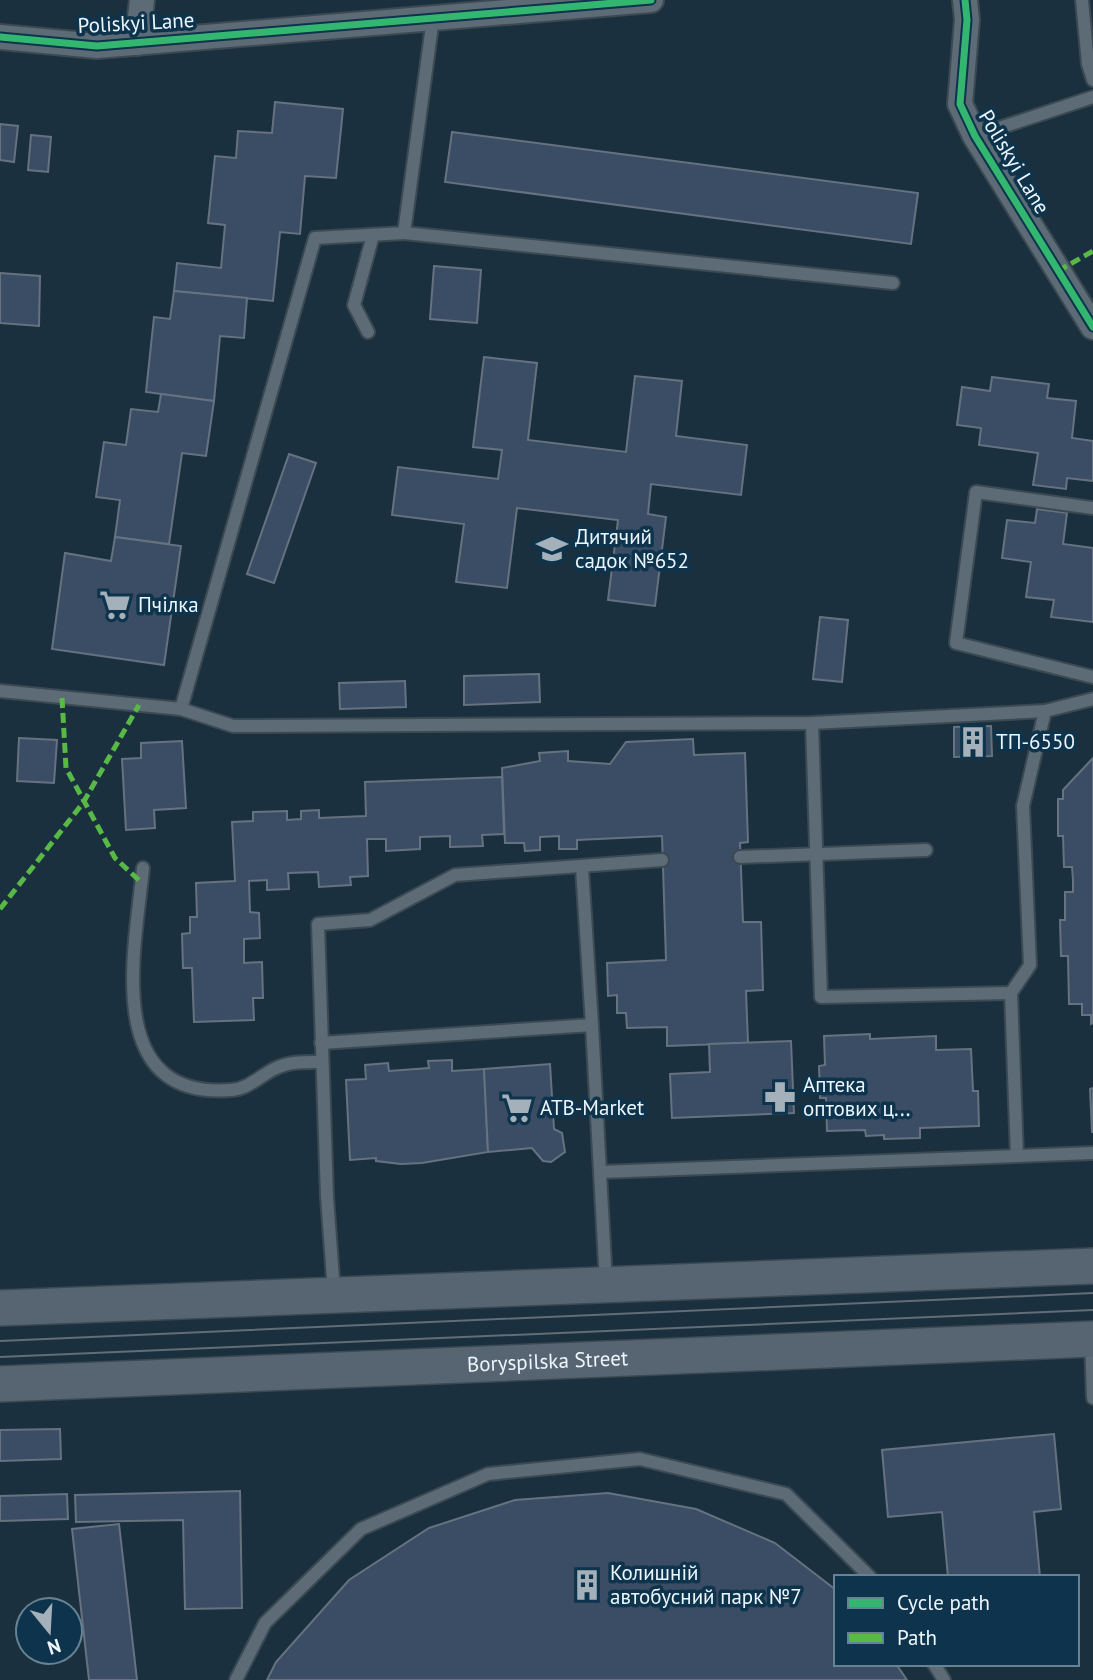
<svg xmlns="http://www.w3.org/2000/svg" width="1093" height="1680" viewBox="0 0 1093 1680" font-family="'PT Sans',sans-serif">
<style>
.building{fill:#3a4d65;stroke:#657280;stroke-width:2}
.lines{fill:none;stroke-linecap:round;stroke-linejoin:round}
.lane-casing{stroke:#3b4952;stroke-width:16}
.street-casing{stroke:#3b4952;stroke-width:28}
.secondary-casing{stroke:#3b4952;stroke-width:38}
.lane{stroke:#5c6b75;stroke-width:12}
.street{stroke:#5c6b75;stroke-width:24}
.secondary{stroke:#576572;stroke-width:35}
.tram{stroke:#616d77;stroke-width:2}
.quiet{stroke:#58b947;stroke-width:5;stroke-dasharray:10 5;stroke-linecap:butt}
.cycleway-casing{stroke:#0d344c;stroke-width:11}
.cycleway{stroke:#33b770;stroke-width:7}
.labels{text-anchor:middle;stroke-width:7;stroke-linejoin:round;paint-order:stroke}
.street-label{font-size:21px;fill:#eef6fd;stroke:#0d344c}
.poi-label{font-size:21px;fill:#eef6fd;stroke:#0d344c;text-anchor:start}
</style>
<rect width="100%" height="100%" fill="#1b303e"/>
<g class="building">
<path d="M275,102L343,109L336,178L305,176L300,234L280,232L273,301L174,291L177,263L221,268L225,225L208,223L215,156L236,158L238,131L272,133Z"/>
<path d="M0,124L18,126L14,162L0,160Z"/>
<path d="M452,132L918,193L911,244L445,182Z"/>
<path d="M31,135L51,137L48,172L28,170Z"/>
<path d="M434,266L481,270L477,323L430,319Z"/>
<path d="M0,273L40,276L39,326L0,323Z"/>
<path d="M174,291L247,298L244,338L220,336L214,401L146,392L154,317L170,319Z"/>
<path d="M484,357L537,363L528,440L626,452L635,376L682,381L676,436L747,445L741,495L651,484L648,514L666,517L655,606L608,600L618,520L517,508L507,588L456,582L464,524L392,515L398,467L498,479L502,450L473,447Z"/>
<path d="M992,377L1049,384L1047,398L1076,401L1072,438L1093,441V481L1067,478L1066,489L1033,485L1038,453L979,445L981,428L957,425L962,387L990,391Z"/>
<path d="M161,394L214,401L206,456L182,453L169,544L115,537L120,500L96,497L104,442L126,445L131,409L158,412Z"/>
<path d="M289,454L316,463L274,583L247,574Z"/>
<path d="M1037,509L1067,513L1063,544L1093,548V622L1051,617L1054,600L1026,597L1031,562L1002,558L1007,520L1035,523Z"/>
<path d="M115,537L181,546L164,665L52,649L65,553L111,561Z"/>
<path d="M820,617L848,620L842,682L813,679Z"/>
<path d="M539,674L540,702L464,705V676Z"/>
<path d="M405,681L406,707L340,709L339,683Z"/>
<path d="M991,726L992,756L954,757V727Z"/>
<path d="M19,738L57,740L54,783L17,781Z"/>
<path d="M693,739L694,755L745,753L748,842L740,843L743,922H761L763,990L746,991L748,1043L667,1046V1027L627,1028L626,1013H617V995L608,996L607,963L666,960L662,836L577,840V849H559V836L540,837V850L525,851L524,843H505L502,768L540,761L539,753L568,751V761L610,764L626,742Z"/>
<path d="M182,741L186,808L154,810L155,828L126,830L122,759L141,758V743Z"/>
<path d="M1093,758V1023L1091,1024V1015H1082V1004H1069L1068,956H1061L1060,920H1065V892H1073V880L1072,867H1064L1063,836H1058V799H1063V790Z"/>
<path d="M502,777L504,834L482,835L483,846L450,847V836L420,837V849L386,851V839H367L368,876L350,877L351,885L319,887L318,872L288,873L289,889L267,890V880L249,881L250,912L259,913L260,938L244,939V963L262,962L263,998H253L254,1020L194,1022L192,968H183L182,934L190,933V917H197L196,883L235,881L232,822L253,821V812L287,811V820L301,819V811L319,810V818L366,816L365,782Z"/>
<path d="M870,1034V1039L936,1036V1050L971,1049L973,1091H978L979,1126L920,1128V1138L884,1139V1135L866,1136L865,1130L827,1131L826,1098H820L819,1066L825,1065L824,1036Z"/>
<path d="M791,1041L794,1113L672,1118L670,1074L710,1072L709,1044Z"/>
<path d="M452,1060V1071L484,1069L488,1152L422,1163L401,1164L376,1161V1158L350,1160L346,1080L366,1079L365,1065L388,1063L389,1071L429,1068L428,1061Z"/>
<path d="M550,1064L554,1129L562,1133L565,1152L551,1162L543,1161L532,1148L488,1152L484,1069Z"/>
<path d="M1093,1088V1132H1092L1090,1089Z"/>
<path d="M60,1429L61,1459L0,1461V1430Z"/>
<path d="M1054,1434L1061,1509L1034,1512L1040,1577H948L942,1512L888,1517L882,1450Z"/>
<path d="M240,1491L242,1608L185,1609L183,1520L76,1522L75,1495Z"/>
<path d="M608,1493L696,1509L775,1543L836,1590V1664H896L907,1680H267L276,1662L349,1580L429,1528L515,1500Z"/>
<path d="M67,1494L68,1519L0,1521V1496Z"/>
<path d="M119,1524L137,1680H89L72,1529Z"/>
</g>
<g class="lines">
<defs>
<g id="lane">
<path d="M1082,0L1088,64L1093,80"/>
<path d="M975,136L1093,97"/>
<path d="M404,233L893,283"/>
<path d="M368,332L354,305L373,235"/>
<path d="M1093,508L976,492L956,643L1093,677"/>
<path d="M0,691L181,709L315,238L404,233L433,18"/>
<path d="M181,709L233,726L812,723L1045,711L1093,699"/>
<path d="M812,723L821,997L1011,993"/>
<path d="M740,857L926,850"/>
<path d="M143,868C135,949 101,1100 231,1090C248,1089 260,1076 274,1069C290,1061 305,1062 322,1062"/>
<path d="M592,1025L606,1283"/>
<path d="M321,1043L592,1025L582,868"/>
<path d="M1017,1156L1011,993L1030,965L1023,806L1045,711"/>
<path d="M601,1172L1093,1153"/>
<path d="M334,1292L327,1197L318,924L370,920L455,875L662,860"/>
<path d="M1091,1340L1093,1398"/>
<path d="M934,1664L944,1680"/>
<path d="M236,1680L265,1623L361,1529L488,1474L640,1459L786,1494L870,1577"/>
</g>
<g id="street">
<path d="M965,0L967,20L960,104L975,136L1093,327"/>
<path d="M0,37L97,46L651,0"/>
<path d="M137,43L142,0"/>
</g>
<g id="secondary">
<path d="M0,1308L1093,1266"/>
<path id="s1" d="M0,1384L1093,1339"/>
</g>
</defs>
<use href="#lane" class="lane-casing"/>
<use href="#street" class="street-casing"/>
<use href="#secondary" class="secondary-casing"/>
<use href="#lane" class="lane"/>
<use href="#street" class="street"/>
<use href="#secondary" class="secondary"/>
<g class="tram">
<path d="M0,1341L1093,1293"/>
<path d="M0,1357L1093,1310"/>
</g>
<g class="quiet">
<path d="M1058,271L1093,251"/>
<path d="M62,698L66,768L115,858L142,883"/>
<path d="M0,909L83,803L139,705"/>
</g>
<defs>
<g id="cycleway">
<path d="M965,0L967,20L960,104L975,136L1093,327"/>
<path d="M0,37L97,46L651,0"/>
</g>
</defs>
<use href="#cycleway" class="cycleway-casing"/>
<use href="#cycleway" class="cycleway"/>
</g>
<defs>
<symbol id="school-bare" viewBox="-9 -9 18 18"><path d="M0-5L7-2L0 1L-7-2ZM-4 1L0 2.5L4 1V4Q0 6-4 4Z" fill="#a4b1ba" stroke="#0d344c" stroke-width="2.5" paint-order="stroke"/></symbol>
<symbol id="supermarket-bare" viewBox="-9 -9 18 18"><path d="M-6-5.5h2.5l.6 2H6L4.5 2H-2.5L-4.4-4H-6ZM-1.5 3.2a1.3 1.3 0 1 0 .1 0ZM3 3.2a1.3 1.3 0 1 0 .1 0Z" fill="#a4b1ba" stroke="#0d344c" stroke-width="2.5" paint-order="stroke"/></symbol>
<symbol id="building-bare" viewBox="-9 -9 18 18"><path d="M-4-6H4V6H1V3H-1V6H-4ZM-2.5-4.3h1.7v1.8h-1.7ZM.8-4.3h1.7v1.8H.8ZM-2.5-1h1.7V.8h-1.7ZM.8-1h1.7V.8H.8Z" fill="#a4b1ba" stroke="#0d344c" stroke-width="2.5" paint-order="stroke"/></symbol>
<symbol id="pharmacy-bare" viewBox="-9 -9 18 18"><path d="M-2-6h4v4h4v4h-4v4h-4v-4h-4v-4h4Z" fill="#a4b1ba" stroke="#0d344c" stroke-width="2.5" paint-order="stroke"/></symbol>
</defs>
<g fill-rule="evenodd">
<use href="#school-bare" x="530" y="527" width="44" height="44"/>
<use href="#supermarket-bare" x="93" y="583" width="44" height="44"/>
<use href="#building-bare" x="951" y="720" width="44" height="44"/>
<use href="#pharmacy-bare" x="758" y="1075" width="44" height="44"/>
<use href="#supermarket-bare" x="495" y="1086" width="44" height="44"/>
<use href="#building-bare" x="565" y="1563" width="44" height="44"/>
</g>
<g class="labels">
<g class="street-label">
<text transform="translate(136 23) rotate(-3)" y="7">Poliskyi Lane</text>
<text transform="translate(1014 162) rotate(59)" y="7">Poliskyi Lane</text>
<text dy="7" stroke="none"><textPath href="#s1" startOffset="548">Boryspilska Street</textPath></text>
</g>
<g class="poi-label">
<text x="575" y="544">Дитячий<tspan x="575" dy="24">садок №652</tspan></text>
<text x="138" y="612">Пчілка</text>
<text x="996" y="749">ТП-6550</text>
<text x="803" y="1092">Аптека<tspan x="803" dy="24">оптових ц...</tspan></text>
<text x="540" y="1115">ATB-Market</text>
<text x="610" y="1580">Колишній<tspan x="610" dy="24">автобусний парк №7</tspan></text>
</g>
</g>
<rect x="834" y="1575" width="245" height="91" fill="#0d344c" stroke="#678293" stroke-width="2"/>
<rect x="848" y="1598" width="35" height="10" fill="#33b770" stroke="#678293" stroke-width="2"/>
<text x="897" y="1610" font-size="21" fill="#eef6fd">Cycle path</text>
<rect x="848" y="1633" width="35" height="10" fill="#58b947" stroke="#678293" stroke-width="2"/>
<text x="897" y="1645" font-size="21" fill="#eef6fd">Path</text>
<g transform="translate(49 1631) rotate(162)"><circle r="33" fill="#0d344c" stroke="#678293" stroke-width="2"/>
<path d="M0-5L12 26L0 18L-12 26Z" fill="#a4b1ba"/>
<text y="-10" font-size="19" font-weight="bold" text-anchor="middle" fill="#eef6fd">N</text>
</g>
</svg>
